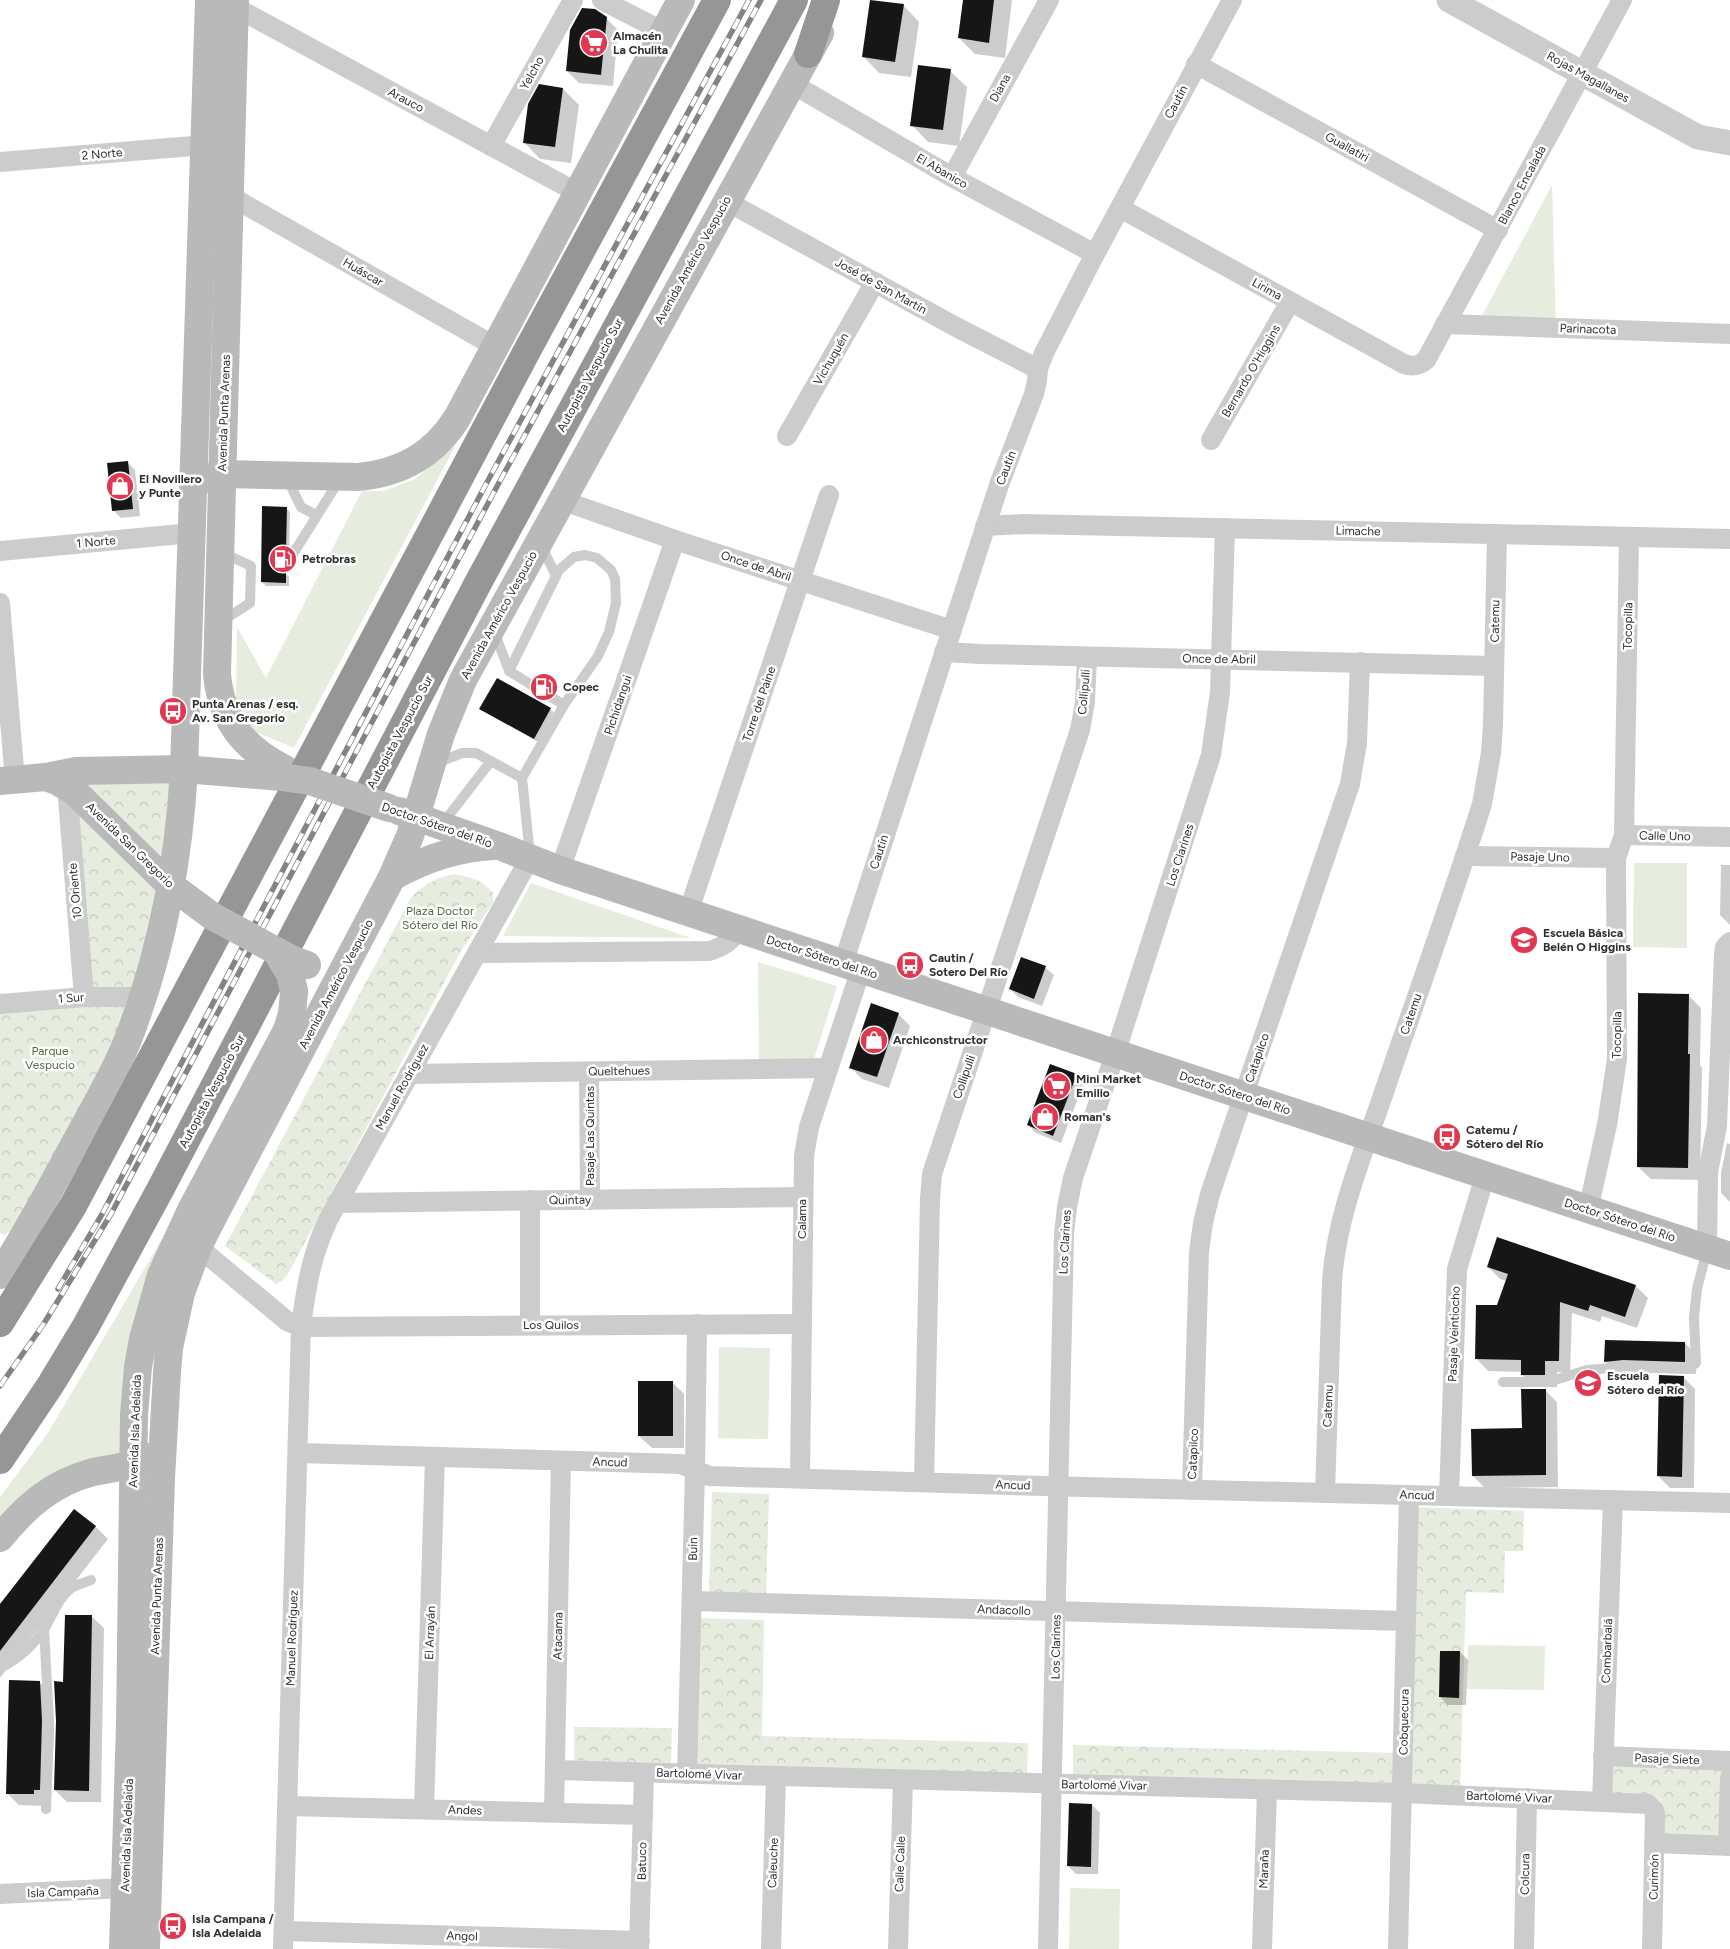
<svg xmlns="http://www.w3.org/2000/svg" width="1730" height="1949" viewBox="0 0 1730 1949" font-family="Figtree,sans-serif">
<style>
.grass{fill:#e6ecde}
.park{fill:url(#park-crowns)}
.shadow{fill:#0003}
.building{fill:#161616}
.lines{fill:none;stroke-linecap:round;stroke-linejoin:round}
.service{stroke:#ccc;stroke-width:10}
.minor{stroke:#ccc;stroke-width:20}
.tertiary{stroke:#ccc;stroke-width:25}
.secondary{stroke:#b9b9b9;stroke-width:28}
.motorway{stroke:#969696;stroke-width:28}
.rail-casing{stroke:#848484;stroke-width:5.5}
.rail{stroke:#fff;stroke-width:4;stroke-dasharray:11;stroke-linecap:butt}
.secondary-bridge{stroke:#b9b9b9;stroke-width:28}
.labels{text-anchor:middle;stroke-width:5;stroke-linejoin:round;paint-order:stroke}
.poi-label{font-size:12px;font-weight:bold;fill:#2f2f2f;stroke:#fff;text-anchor:start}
.street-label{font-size:12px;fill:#2f2f2f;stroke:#fff}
.park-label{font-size:12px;fill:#556a3e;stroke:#fff}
</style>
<defs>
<pattern id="park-crowns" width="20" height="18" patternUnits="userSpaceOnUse" patternTransform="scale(1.25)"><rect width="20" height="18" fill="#e6ecde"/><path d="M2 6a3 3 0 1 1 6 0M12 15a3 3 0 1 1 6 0" fill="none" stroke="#c6cbbf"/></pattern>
</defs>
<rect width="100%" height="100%" fill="#fff"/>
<g class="grass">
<path d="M1552,185L1556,327L1478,323Z"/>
<path d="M456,445L294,748L254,731L236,702L237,627L266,678L362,491H384L415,479Z"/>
<path d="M1634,863H1687V948L1633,947Z"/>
<path d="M531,883L691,938L503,936Z"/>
<path d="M758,962L837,986L814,1059L759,1060Z"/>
<path d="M162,1239L121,1455L0,1527V1497L48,1433Z"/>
<path d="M719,1347L770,1348L768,1439L718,1438Z"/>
<path d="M1468,1645L1545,1646L1544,1690L1467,1689Z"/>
<path d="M1070,1888L1120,1889L1119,1949H1069Z"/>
</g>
<g class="park">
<path d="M75,775L170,780L166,863Z"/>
<path d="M77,808L159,890L134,993L92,994Z"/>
<path d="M455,874C471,877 482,880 493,893V903L461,951L288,1274L282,1281L276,1284L225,1246L412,896C426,884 437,877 455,874Z"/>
<path d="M121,1004L126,1010L96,1080L13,1230L4,1235L0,1233V1012Z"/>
<path d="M712,1492L769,1494L766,1595L709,1593Z"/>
<path d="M1412,1507L1524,1511L1523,1551H1505L1504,1593L1466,1592L1460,1791L1403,1789Z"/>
<path d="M699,1618L764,1620L762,1736L1028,1743L1027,1774L696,1766Z"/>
<path d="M574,1727L672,1728L671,1763L574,1761Z"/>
<path d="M1073,1745L1398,1753L1397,1783L1073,1775Z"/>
<path d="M1609,1762L1727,1766L1725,1839L1660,1837L1661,1802L1655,1796L1608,1795Z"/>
</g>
<g class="shadow">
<path d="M964,0H1012L1005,58L975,54L959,38Z"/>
<path d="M903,5L919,22L911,77L879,73L863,56Z"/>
<path d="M606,18L618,30L613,86L579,83L567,71Z"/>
<path d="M950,71L967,87L959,146L928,142L912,125Z"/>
<path d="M563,89L579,105L571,163L540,159L524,142Z"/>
<path d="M127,462L135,470L140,516L121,518L113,510Z"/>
<path d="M286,508L290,512L289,555L282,570L289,577V586H266L262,582Z"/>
<path d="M497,680L554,712L538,742L481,709Z"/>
<path d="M1721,865H1730V925L1720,915Z"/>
<path d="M1022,959L1046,968L1054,975L1042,1006L1018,997L1010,989Z"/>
<path d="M1689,996L1701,1008L1700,1065L1702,1068L1700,1180L1651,1179L1638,1167Z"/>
<path d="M898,1014L910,1026L889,1088L862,1079L850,1067Z"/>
<path d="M1076,1075L1084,1083L1061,1143L1036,1133L1028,1125Z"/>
<path d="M1727,1143L1730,1144V1202L1721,1193V1173Z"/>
<path d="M1498,1239L1636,1286L1648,1298L1637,1328L1602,1316L1600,1322L1572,1313L1570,1373L1557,1372V1387H1535L1522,1375V1372L1488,1371L1476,1358L1507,1281L1500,1279L1488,1267Z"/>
<path d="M1685,1343L1697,1355L1696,1374L1636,1372L1617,1373L1605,1361Z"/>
<path d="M1683,1377L1695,1389L1694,1488H1670L1658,1476Z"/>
<path d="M672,1382L684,1394V1448H652L639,1436Z"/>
<path d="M1545,1390L1557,1402L1558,1487L1485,1488L1473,1476L1523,1430Z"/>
<path d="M74,1510L96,1527L108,1539L0,1678V1606Z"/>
<path d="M91,1616L104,1628L101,1802H67L55,1790L64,1683Z"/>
<path d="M1460,1652L1468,1660L1466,1705H1448L1440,1697Z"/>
<path d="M39,1682L52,1694L54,1734L51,1801H46L45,1806L19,1805L7,1793Z"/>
<path d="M1092,1805L1100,1813L1098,1874H1076L1068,1866Z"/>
</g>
<g class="building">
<path d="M870,0L904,4L895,62L862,57Z"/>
<path d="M963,0H994L989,43L958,38Z"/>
<path d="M582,8L595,9L607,17L601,75L566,71L570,30Z"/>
<path d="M918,65L951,69L943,130L910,126Z"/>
<path d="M539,84L563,88L555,147L523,143L528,104Z"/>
<path d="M128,461L133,509L112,511L107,463Z"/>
<path d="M262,506L287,507L286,551L279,565L282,571L286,572V583L261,582Z"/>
<path d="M497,678L551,708L534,739L479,709Z"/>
<path d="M1021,957L1046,966L1034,999L1009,989Z"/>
<path d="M1638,993L1689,994L1688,1054H1690L1688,1168L1637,1167Z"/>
<path d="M871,1003L899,1013L877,1077L849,1068Z"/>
<path d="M1050,1064L1077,1074L1053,1136L1027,1125Z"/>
<path d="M1497,1237L1636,1285L1625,1317L1590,1305L1588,1311L1560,1302L1559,1361H1545V1375H1521V1360L1475,1359L1476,1305H1497L1508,1274L1487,1267Z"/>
<path d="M1605,1340L1685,1342V1362L1623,1360L1604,1362Z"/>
<path d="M1659,1375L1684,1376L1682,1477L1657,1476Z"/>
<rect x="638" y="1381" width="35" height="55"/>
<path d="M1521,1389H1546V1475L1472,1476L1471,1429L1522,1428Z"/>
<path d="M74,1509L96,1526L0,1651V1604Z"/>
<path d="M65,1615H92L89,1791L54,1790L56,1721L54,1681L63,1682Z"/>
<path d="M1440,1651H1460L1459,1698L1439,1697Z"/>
<path d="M9,1680L40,1681L42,1721L40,1790H34V1794H6Z"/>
<path d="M1069,1803L1092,1804L1091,1867L1067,1866Z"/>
</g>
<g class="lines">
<g class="service">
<path d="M287,478L301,507L316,515"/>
<path d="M541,545L556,576"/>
<path d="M286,565L340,479"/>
<path d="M222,621L250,603L251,566L223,553"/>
<path d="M494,631L509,671L564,705"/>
<path d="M509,671L559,570L574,557L585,555L597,558L611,570L615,579L616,603L609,632L598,656L564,705L522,778L530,855"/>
<path d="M437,763L462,753H476L522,778"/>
<path d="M443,823L491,761"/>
<path d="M1503,1382H1548L1587,1370L1623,1367L1688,1369L1696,1363L1694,1317L1697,1289L1707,1250"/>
<path d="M44,1629L49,1721L46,1809"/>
<path d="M0,1668C19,1659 35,1644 46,1626C53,1614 58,1599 69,1590C74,1585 84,1583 91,1580"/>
</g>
<g class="minor">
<path d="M602,0L664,32"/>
<path d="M235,7L578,193"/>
<path d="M1196,64L1498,230"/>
<path d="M791,83L952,177L1095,254"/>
<path d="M491,146L573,0"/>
<path d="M0,162L205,145"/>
<path d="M952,177L1049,0"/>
<path d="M230,196L496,347"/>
<path d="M726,201L958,328L1038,369"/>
<path d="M1120,208L1404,364C1413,367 1419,366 1426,360L1622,0"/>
<path d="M1445,324L1730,334"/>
<path d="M787,436L875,282"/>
<path d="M1211,440L1290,302"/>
<path d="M561,500L675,540L952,630"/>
<path d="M985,526L1024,524L1730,539"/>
<path d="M0,551L192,533"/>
<path d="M0,603L15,780"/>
<path d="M944,652L981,654L1494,666"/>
<path d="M67,786L84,997"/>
<path d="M1624,835L1730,837"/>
<path d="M1465,856L1616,858"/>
<path d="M560,870L675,540"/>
<path d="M688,913L829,495"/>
<path d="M477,953L709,951C723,947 731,941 740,929"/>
<path d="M843,964L1000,482L1034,394L1037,381L1038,369L1044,353L1095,254L1232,0"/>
<path d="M0,1004L84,997H142"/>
<path d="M589,1072L590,1200"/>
<path d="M409,1074L828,1068"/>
<path d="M530,1200V1325"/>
<path d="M337,1203L802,1197"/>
<path d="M1588,1210L1607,1125L1617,1059L1616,858L1624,835L1629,537"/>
<path d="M198,1247L287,1321L301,1327L801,1324"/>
<path d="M1707,1249L1708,1172L1717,1126L1724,954L1725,947L1730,942"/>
<path d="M298,1453L681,1464L709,1476L1045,1486L1730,1503"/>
<path d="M800,1478L804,1156L809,1127L861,969"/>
<path d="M924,1482L930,1199L932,1174L1080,730L1085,702L1087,657"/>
<path d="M1192,1490L1199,1252L1203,1223L1210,1194L1350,784L1357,743L1360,662"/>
<path d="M1325,1493L1332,1282C1336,1218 1362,1156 1383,1095C1416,998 1451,902 1482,804L1491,753L1493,725L1497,534"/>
<path d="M1449,1496L1457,1269L1485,1176"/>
<path d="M692,1601L1406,1621"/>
<path d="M1603,1756L1730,1761"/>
<path d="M555,1770L1402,1793L1648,1804L1654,1810L1655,1814L1652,1949"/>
<path d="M687,1774L695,1470L697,1324"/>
<path d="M1602,1801L1613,1500"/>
<path d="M288,1806L643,1815"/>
<path d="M424,1809L435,1457"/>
<path d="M554,1812L561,1461"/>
<path d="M1654,1843L1730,1846"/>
<path d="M1728,1846L1730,1778"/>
<path d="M0,1894L125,1888"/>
<path d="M284,1931L640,1941"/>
<path d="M283,1949L301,1327C306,1288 311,1256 328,1220L530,858"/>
<path d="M639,1949L644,1773"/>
<path d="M771,1949L776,1776"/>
<path d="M898,1949L903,1780"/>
<path d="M1048,1949L1064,1234L1067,1207L1073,1178L1115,1054L1211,755L1220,692L1225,528"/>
<path d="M1262,1949L1267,1789"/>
<path d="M1398,1949L1409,1495"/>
<path d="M1524,1949L1527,1798"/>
</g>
<path class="tertiary" d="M1449,0L1698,137L1730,143"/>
<g class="secondary">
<path d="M235,0L217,674C221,720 244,749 285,769"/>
<path d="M205,479L222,474L358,477C401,473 434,455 457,418L681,0"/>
<path d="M46,777L57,781L75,792L170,885L212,916"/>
<path d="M0,781L46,777L76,771L184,769L281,777"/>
<path d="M399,811L499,846L560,870L1730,1256"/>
<path d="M392,877C424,859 456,848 493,846"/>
<path d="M0,1275C27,1232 51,1188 75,1143C93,1110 113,1077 127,1042C161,955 179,862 184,769L209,0"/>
<path d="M0,1538C26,1506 52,1483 93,1472C112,1468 132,1467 149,1457"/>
<path d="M123,1949L130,1725L134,1415L138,1367L143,1339L161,1275L191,1210L287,1030L292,1014L294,991"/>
<path d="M146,1949L161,1478L167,1372L169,1348L181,1293L198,1247L211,1221L392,877L410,836L441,734L463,680L820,33"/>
</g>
<g class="motorway">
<path d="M808,54L826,0"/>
<path d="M0,1323L73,1206L528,349L717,0"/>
<path d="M0,1460L51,1384L86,1326L161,1188L478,583L794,0"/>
</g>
<defs>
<g id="rail">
<path d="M58,1289L101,1216L485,486L749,0"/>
<path d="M0,1386L43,1325L111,1214L494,492L761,0"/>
</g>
</defs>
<use href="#rail" class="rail-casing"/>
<use href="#rail" class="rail"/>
<g class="secondary-bridge">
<path d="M281,777L310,781L389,808"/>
<path d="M212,916L293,960L307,965"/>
<path d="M276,951L290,974L294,991"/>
</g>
</g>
<defs>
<symbol id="supermarket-disc" viewBox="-11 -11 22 22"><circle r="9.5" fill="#df3850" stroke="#fff"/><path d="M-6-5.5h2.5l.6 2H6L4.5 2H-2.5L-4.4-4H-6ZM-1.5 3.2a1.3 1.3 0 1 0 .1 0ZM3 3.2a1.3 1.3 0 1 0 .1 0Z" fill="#fff"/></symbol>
<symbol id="shop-disc" viewBox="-11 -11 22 22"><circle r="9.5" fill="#df3850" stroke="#fff"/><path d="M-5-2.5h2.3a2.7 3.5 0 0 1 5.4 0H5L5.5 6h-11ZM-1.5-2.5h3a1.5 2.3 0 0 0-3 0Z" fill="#fff"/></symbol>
<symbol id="fuel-disc" viewBox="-11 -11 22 22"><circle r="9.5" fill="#df3850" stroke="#fff"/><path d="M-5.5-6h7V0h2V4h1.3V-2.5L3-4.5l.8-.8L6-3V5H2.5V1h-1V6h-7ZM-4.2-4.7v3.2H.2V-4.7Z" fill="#fff"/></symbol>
<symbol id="bus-disc" viewBox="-11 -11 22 22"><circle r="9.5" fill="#df3850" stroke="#fff"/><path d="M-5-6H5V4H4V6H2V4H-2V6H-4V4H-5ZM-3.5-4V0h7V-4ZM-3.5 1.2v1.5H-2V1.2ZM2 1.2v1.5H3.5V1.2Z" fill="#fff"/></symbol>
<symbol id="school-disc" viewBox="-11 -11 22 22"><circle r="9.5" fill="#df3850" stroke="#fff"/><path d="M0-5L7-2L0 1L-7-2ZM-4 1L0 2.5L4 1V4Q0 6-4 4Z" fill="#fff"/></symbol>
</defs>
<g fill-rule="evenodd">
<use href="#supermarket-disc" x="578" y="27" width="32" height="32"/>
<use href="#shop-disc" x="104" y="470" width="32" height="32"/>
<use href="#fuel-disc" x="267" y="543" width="32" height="32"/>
<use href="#fuel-disc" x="528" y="671" width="32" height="32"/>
<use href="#bus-disc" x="157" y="695" width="32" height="32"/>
<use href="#school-disc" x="1508" y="924" width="32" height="32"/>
<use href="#bus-disc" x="894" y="949" width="32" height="32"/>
<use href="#shop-disc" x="858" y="1024" width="32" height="32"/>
<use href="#supermarket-disc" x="1041" y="1070" width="32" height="32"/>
<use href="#shop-disc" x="1029" y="1101" width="32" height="32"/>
<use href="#bus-disc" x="1431" y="1121" width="32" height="32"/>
<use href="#school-disc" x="1572" y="1367" width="32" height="32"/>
<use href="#bus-disc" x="157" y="1910" width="32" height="32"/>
</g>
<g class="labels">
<g class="poi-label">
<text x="613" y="40">Almacén<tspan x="613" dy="14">La Chulita</tspan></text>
<text x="139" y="483">El Novillero<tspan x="139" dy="14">y Punte</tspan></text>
<text x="302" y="563">Petrobras</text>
<text x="563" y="691">Copec</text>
<text x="192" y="708">Punta Arenas / esq.<tspan x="192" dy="14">Av. San Gregorio</tspan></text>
<text x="1543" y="937">Escuela Básica<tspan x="1543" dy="14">Belén O Higgins</tspan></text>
<text x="929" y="962">Cautin /<tspan x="929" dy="14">Sotero Del Río</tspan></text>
<text x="893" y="1044">Archiconstructor</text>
<text x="1076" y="1083">Mini Market<tspan x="1076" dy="14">Emilio</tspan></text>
<text x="1064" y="1121">Roman's</text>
<text x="1466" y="1134">Catemu /<tspan x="1466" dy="14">Sótero del Río</tspan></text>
<text x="1607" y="1380">Escuela<tspan x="1607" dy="14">Sótero del Río</tspan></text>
<text x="192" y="1923">Isla Campana /<tspan x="192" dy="14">Isla Adelaida</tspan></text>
</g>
<g class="street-label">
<text transform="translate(532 73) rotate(-61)" y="4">Yelcho</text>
<text transform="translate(1588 77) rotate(29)" y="4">Rojas Magallanes</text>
<text transform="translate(1000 88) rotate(-61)" y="4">Diana</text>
<text transform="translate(406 100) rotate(28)" y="4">Arauco</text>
<text transform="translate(1176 102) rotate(-62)" y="4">Cautín</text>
<text transform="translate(1347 147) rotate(29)" y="4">Guallatiri</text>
<text transform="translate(102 154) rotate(-5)" y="4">2 Norte</text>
<text transform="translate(942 171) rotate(30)" y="4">El Abanico</text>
<text transform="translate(1522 185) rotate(-62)" y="4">Blanco Encalada</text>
<text transform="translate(693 260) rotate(-61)" y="4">Avenida Américo Vespucio</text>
<text transform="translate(363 272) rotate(30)" y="4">Huáscar</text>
<text transform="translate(881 286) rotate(29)" y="4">José de San Martín</text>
<text transform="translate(1267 289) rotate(29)" y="4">Lirima</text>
<text transform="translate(1588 329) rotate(2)" y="4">Parinacota</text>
<text transform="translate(831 359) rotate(-60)" y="4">Vichuquén</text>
<text transform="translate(1251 371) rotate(-60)" y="4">Bernardo O'Higgins</text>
<text transform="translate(590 375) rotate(-62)" y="4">Autopista Vespucio Sur</text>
<text transform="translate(224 413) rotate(-88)" y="4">Avenida Punta Arenas</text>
<text transform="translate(1006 468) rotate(-69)" y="4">Cautín</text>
<text transform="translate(1358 531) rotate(1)" y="4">Limache</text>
<text transform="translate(96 542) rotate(-5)" y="4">1 Norte</text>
<text transform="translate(756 566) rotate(18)" y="4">Once de Abril</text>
<text transform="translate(499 615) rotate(-61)" y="4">Avenida Américo Vespucio</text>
<text transform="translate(1495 621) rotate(-89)" y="4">Catemu</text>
<text transform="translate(1628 626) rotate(-89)" y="4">Tocopilla</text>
<text transform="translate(1219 659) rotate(1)" y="4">Once de Abril</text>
<text transform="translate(1084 692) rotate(-85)" y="4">Collipulli</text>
<text transform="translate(759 704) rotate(-71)" y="4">Torre del Paine</text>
<text transform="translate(618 705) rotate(-71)" y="4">Pichidangui</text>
<text transform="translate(400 732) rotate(-62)" y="4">Autopista Vespucio Sur</text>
<text transform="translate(437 825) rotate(19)" y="4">Doctor Sótero del Río</text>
<text transform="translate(1665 836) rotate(1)" y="4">Calle Uno</text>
<text transform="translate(130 845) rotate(44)" y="4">Avenida San Gregorio</text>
<text transform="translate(879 852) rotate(-72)" y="4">Cautín</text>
<text transform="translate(1180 855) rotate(-72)" y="4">Los Clarines</text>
<text transform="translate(1540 857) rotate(1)" y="4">Pasaje Uno</text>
<text transform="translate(75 891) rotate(-95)" y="4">10 Oriente</text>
<text transform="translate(822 957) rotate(18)" y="4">Doctor Sótero del Río</text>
<text transform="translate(336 984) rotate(-62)" y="4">Avenida Américo Vespucio</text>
<text transform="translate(71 998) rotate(-5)" y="4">1 Sur</text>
<text transform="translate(1411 1014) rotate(-71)" y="4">Catemu</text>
<text transform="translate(1617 1035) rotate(-89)" y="4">Tocopilla</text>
<text transform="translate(1257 1058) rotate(-71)" y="4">Catapilco</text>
<text transform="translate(619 1071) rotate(-1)" y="4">Queltehues</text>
<text transform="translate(964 1077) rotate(-71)" y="4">Collipulli</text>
<text transform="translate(402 1087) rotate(-61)" y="4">Manuel Rodríguez</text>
<text transform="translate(212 1091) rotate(-62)" y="4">Autopista Vespucio Sur</text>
<text transform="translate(1235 1093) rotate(18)" y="4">Doctor Sótero del Río</text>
<text transform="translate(590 1136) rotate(-90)" y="4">Pasaje Las Quintas</text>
<text transform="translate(570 1200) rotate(-1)" y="4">Quintay</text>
<text transform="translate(802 1219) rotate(-90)" y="4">Calama</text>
<text transform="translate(1620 1220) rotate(18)" y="4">Doctor Sótero del Río</text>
<text transform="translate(1065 1242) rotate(-87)" y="4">Los Clarines</text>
<text x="551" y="1329">Los Quilos</text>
<text transform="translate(1454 1334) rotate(-88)" y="4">Pasaje Veintiocho</text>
<text transform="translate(1328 1406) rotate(-88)" y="4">Catemu</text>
<text transform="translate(135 1431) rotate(-88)" y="4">Avenida Isla Adelaida</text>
<text transform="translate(1193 1454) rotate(-88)" y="4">Catapilco</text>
<text transform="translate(610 1462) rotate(2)" y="4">Ancud</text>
<text transform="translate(1013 1485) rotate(2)" y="4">Ancud</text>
<text transform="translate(1417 1495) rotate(2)" y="4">Ancud</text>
<text transform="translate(693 1549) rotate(-89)" y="4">Buin</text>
<text transform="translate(157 1596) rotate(-88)" y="4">Avenida Punta Arenas</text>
<text transform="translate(1004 1610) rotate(2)" y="4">Andacollo</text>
<text transform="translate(430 1633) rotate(-88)" y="4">El Arrayán</text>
<text transform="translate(558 1636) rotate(-89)" y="4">Atacama</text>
<text transform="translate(292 1638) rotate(-88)" y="4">Manuel Rodríguez</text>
<text transform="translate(1056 1647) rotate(-89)" y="4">Los Clarines</text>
<text transform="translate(1607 1651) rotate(-88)" y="4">Combarbalá</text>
<text transform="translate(1404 1722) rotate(-89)" y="4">Cobquecura</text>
<text transform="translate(1667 1759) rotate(2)" y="4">Pasaje Siete</text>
<text transform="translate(699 1774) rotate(2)" y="4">Bartolomé Vivar</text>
<text transform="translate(1104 1785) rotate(1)" y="4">Bartolomé Vivar</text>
<text transform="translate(1509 1797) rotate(2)" y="4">Bartolomé Vivar</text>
<text transform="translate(465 1810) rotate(2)" y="4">Andes</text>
<text transform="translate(127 1835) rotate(-88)" y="4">Avenida Isla Adelaida</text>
<text transform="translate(642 1861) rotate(-89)" y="4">Batuco</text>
<text transform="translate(773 1863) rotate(-88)" y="4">Caleuche</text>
<text transform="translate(900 1864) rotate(-88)" y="4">Calle Calle</text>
<text transform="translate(1264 1869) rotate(-88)" y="4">Maraña</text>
<text transform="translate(1525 1874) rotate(-89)" y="4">Colcura</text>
<text transform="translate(1654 1877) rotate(-89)" y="4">Curimón</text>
<text transform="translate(63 1892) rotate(-2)" y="4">Isla Campaña</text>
<text transform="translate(462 1936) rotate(2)" y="4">Angol</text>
</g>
<g class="park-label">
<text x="440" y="915">Plaza Doctor<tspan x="440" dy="14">Sótero del Río</tspan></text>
<text x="50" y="1055">Parque<tspan x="50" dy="14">Vespucio</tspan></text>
</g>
</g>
</svg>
